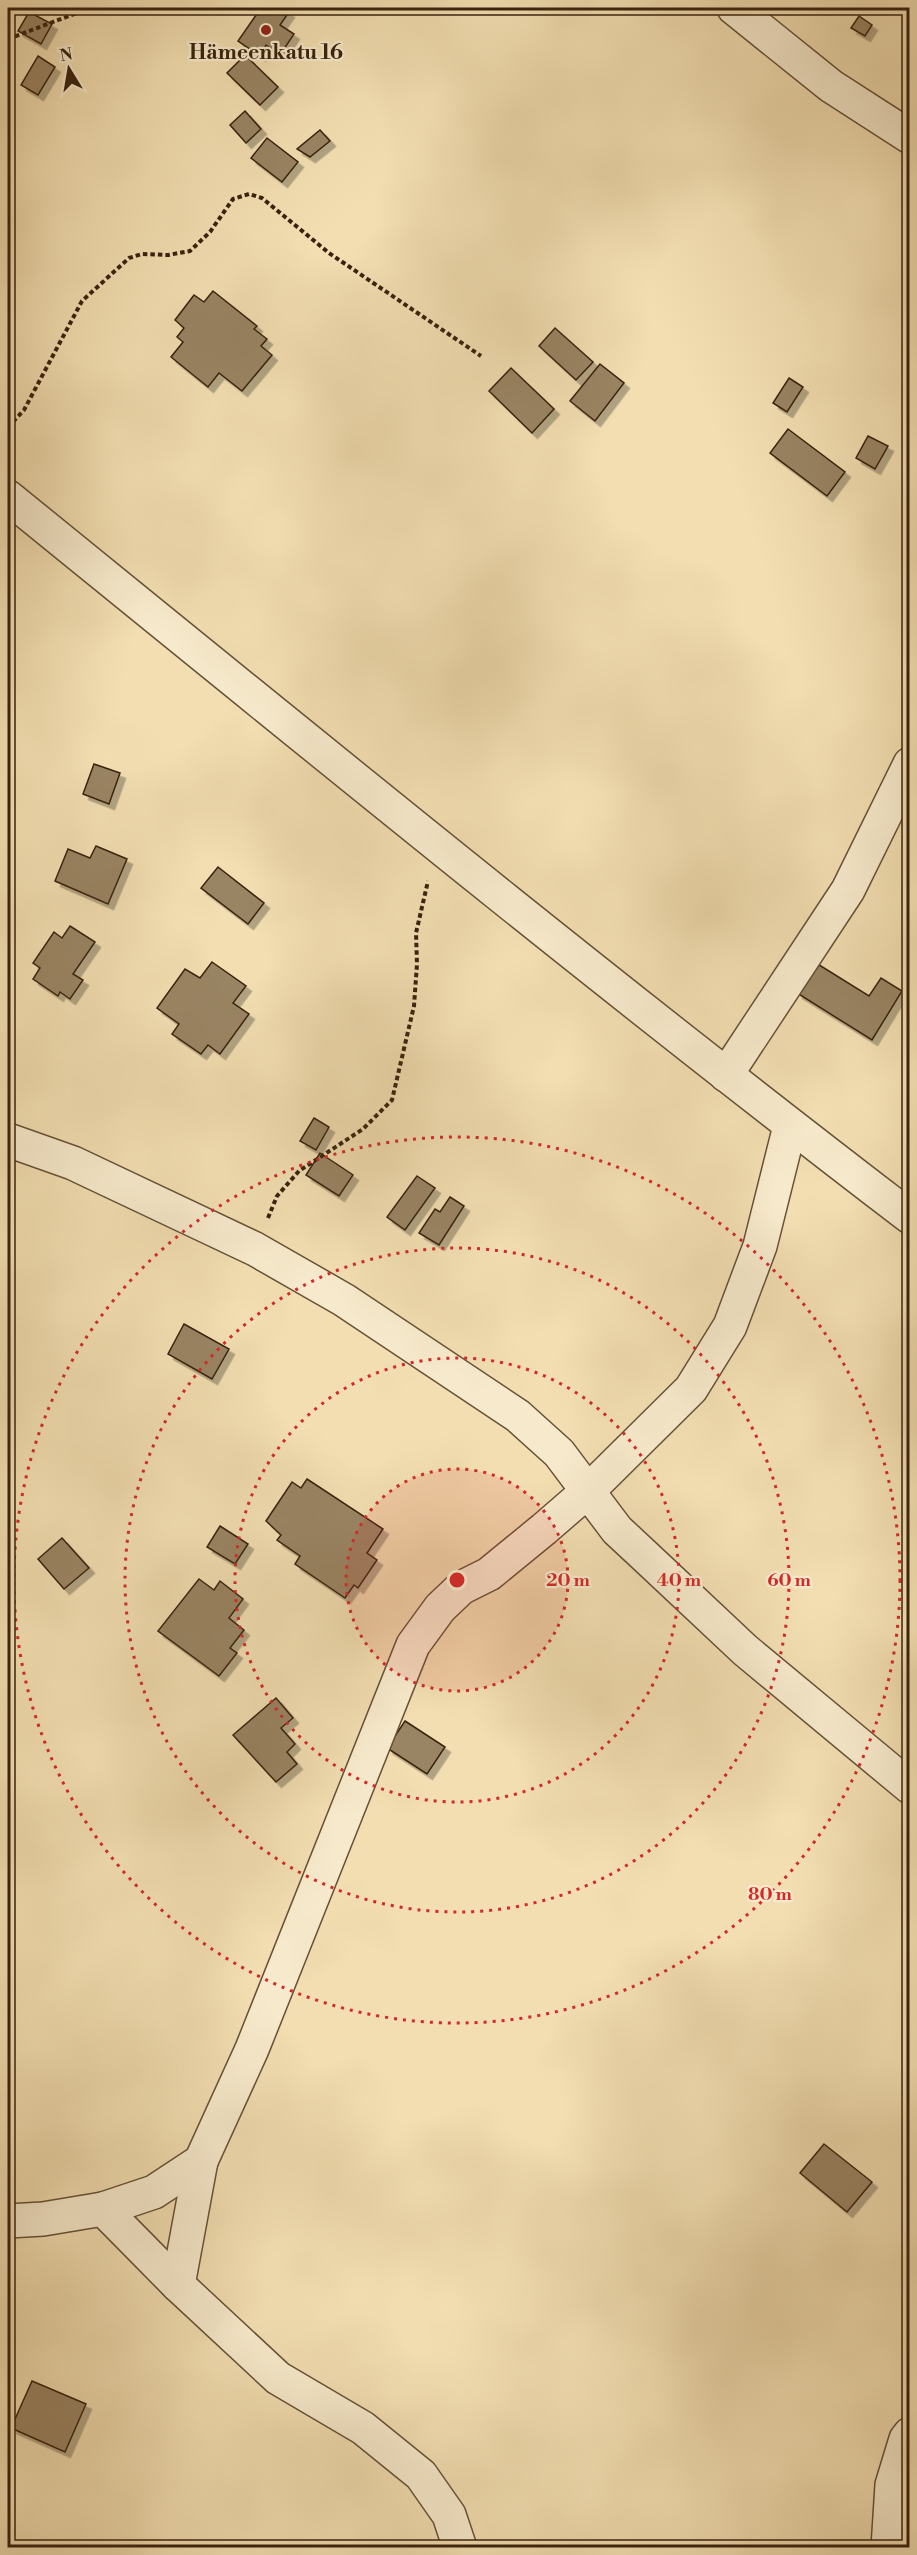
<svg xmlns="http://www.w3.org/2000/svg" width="917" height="2555" viewBox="0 0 917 2555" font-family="'Libre Bodoni',serif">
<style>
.building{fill:#998463;stroke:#38220e;stroke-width:1.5;filter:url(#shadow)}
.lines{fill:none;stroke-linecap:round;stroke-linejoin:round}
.minor-casing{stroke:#665137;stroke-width:36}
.path{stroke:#38220e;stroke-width:4;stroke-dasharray:4.5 3;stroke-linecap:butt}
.minor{stroke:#f7eacc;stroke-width:33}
.ring{fill:none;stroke:#d62828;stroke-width:3;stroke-dasharray:3 6}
.poi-dot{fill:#8f2418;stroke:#f7eacc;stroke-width:2}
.labels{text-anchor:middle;stroke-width:4.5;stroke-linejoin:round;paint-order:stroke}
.poi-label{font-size:21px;font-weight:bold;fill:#38220e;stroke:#f7eacc}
.centre{fill:#d62828;stroke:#f7eacc;stroke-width:3}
.ring-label{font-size:18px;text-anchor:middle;font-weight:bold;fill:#d62828;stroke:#f7eacc;stroke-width:4.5;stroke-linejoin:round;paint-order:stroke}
</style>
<defs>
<filter id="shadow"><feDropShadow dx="5.5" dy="5.5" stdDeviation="0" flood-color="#0004"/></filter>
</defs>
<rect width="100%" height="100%" fill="#f2deb1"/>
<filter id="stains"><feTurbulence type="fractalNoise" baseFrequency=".00333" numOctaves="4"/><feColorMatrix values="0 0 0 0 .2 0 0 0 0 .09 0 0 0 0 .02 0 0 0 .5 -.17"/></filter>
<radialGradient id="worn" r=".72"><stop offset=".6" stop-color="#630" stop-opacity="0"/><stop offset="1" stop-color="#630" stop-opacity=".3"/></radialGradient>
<g class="building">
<path d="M261,8H282L289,12L280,25L294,34L280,55L266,45L260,56L238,41Z"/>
<path d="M29,12L52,24L41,44L18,31Z"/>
<path d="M859,16L872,25L865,36L851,28Z"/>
<path d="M245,55L278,87L260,105L227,73Z"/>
<path d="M38,56L55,67L38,95L21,85Z"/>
<path d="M245,111L261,129L246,143L230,125Z"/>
<path d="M320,130L330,141L310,157L297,149Z"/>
<path d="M267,138L298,162L282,182L251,158Z"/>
<path d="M213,291L257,326L254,329L267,339L261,346L272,355L242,391L219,373L208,387L171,357L183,342L177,337L184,328L175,320L194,295L204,302Z"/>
<path d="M555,328L593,362L576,380L539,346Z"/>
<path d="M600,364L624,383L595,421L570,401Z"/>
<path d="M511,368L554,409L532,433L489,391Z"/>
<path d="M789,378L803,387L787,412L773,403Z"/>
<path d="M788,429L845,472L827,496L770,453Z"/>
<path d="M868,436L888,446L875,469L856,458Z"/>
<path d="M94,764L120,773L109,804L83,794Z"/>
<path d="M96,846L127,859L108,904L55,881L68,849L90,858Z"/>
<path d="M218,867L264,903L248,924L201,888Z"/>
<path d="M70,926L95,942L73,974L83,980L70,999L60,992L58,996L33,979L40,968L33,963L54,932L62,938Z"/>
<path d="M212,962L246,986L233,1003L249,1014L220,1054L208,1045L201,1054L172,1034L179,1024L157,1008L185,969L200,978Z"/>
<path d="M816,963L869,996L881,978L902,991L872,1040L797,993Z"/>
<path d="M314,1118L329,1127L316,1150L300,1141Z"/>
<path d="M320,1153L353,1175L339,1196L306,1175Z"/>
<path d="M417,1176L435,1188L405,1230L387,1217Z"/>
<path d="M450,1197L464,1206L439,1245L419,1233L435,1209L440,1212Z"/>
<path d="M184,1324L229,1349L212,1379L168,1354Z"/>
<path d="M307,1479L383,1529L367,1553L377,1560L358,1588L354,1585L345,1598L295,1564L300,1556L277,1540L281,1535L266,1521L292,1482L301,1488Z"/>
<path d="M220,1526L248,1544L235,1564L207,1547Z"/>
<path d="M62,1538L89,1568L64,1589L38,1559Z"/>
<path d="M199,1579L214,1590L220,1581L243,1599L229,1618L244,1630L230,1648L237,1653L219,1676L158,1631Z"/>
<path d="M276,1698L293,1718L281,1728L295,1744L287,1752L297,1764L276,1782L233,1735Z"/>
<path d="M405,1721L445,1747L427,1774L387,1748Z"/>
<path d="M824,2144L872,2182L847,2212L800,2173Z"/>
<path d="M32,2381L86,2404L65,2452L11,2428Z"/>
</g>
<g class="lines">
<defs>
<g id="minor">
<path d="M734,8L831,86L910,137"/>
<path d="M8,497C306,739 604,983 910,1217"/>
<path d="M726,1075L848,890L910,764"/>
<path d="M8,1140L73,1163L255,1249L344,1300L518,1416L559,1453L617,1530L646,1557L745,1650L910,1787"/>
<path d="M103,2209L178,2285L278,2378L363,2428L421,2475L449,2515L460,2548"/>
<path d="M8,2221L43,2219L103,2209L154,2192L201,2161L252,2049L413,1645L440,1608L461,1588L489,1574L544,1529L589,1490L691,1389L730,1326L760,1246L790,1126"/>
<path d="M178,2285L201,2161"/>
<path d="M888,2548L892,2485L906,2439L910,2434"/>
</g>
</defs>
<use href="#minor" class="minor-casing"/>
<g class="path">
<path d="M8,39L90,8"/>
<path d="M8,427L24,410L82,301L129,258L142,254L168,255L190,251L210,232L233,199L249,194L262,198L329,253L481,356"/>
<path d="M268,1218L277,1196L299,1171L363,1129L392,1100L414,1006L417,964L416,933L428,881"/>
</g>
<use href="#minor" class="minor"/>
</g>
<circle cx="457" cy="1580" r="111" fill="#d62828" fill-opacity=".12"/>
<g class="ring">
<circle cx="457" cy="1580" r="111"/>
<circle cx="457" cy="1580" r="222"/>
<circle cx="457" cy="1580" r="332"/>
<circle cx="457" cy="1580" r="443"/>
</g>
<circle class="poi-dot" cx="266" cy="30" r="6"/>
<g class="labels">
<g class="poi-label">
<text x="266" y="59">Hämeenkatu 16</text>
</g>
</g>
<circle cx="457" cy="1580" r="9" class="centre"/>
<g class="ring-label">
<text x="568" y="1586">20 m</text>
<text x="679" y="1586">40 m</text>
<text x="789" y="1586">60 m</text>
<text x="770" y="1900">80 m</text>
</g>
<rect width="917" height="2555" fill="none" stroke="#f2deb1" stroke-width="30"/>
<rect x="9" y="9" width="899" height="2537" fill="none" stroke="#38220e" stroke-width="3"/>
<rect x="15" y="15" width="887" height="2525" fill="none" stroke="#38220e" stroke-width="1.5"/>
<g transform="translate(69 69) rotate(349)" stroke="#f7eacc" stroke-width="4.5" paint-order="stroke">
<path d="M0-4.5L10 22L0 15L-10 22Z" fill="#38220e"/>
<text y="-9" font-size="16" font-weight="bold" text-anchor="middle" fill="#38220e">N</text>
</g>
<rect width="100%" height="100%" filter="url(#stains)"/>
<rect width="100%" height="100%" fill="url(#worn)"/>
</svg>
